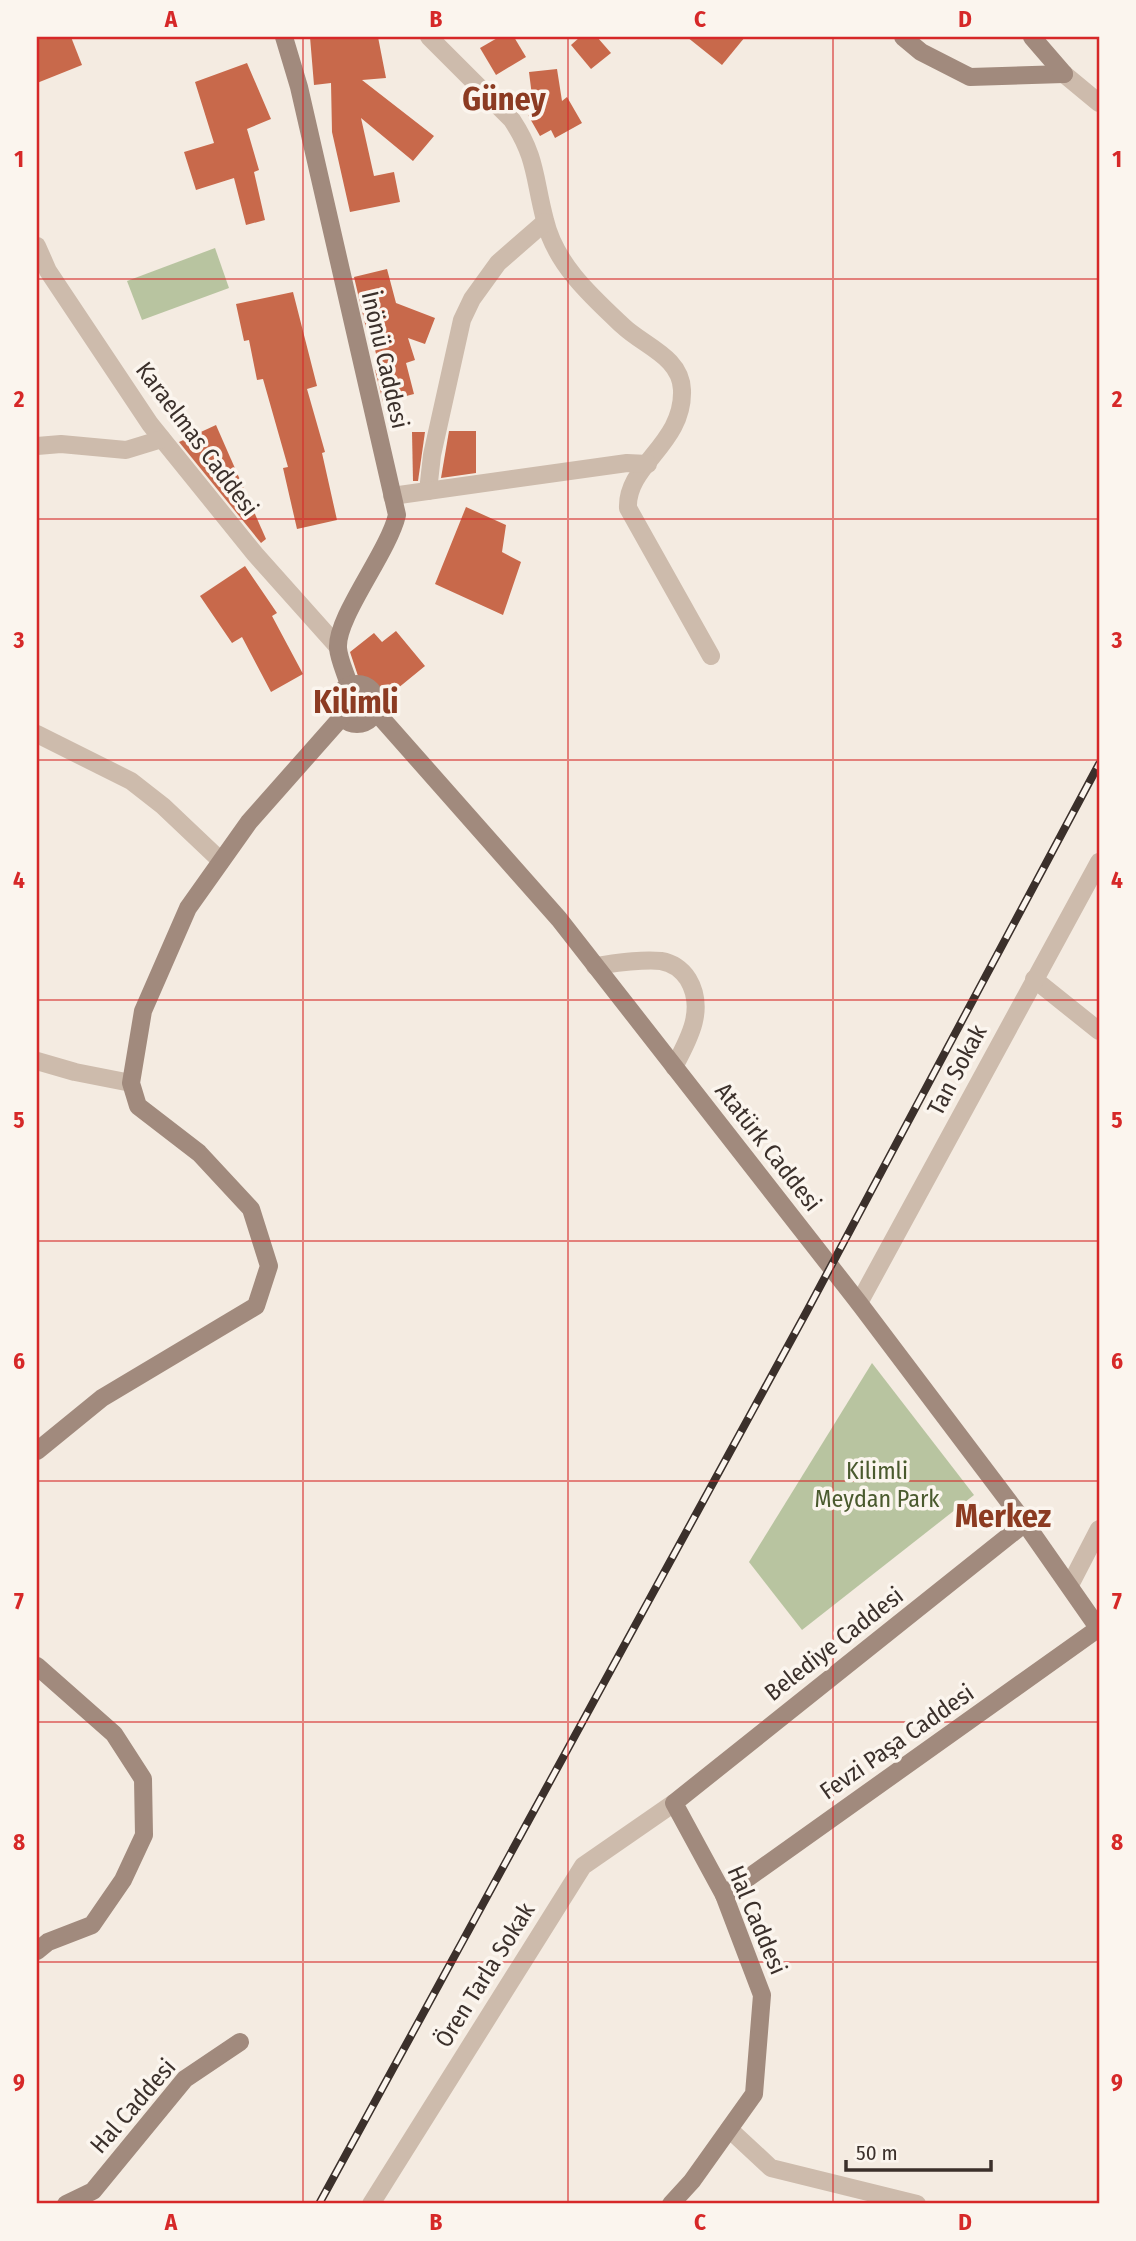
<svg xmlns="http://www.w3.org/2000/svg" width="1136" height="2241" viewBox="0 0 1136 2241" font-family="'Fira Sans Condensed',sans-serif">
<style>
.park{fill:#b8c4a0}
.building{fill:#c8694b}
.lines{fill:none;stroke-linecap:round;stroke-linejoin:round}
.street{stroke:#cdbbac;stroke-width:18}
.secondary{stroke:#a18a7d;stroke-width:18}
.rail-casing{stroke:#3b302b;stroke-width:8}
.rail{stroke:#fbf5ee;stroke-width:5;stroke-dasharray:16;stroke-linecap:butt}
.grid{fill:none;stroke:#d62828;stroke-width:2;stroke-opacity:0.55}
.labels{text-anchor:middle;stroke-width:7;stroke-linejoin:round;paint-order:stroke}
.street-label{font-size:24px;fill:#3b302b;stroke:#fbf5ee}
.park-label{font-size:24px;fill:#4a5a2e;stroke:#fbf5ee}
.district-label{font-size:32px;font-weight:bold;fill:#8c3b22;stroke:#fbf5ee}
.neatline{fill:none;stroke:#d62828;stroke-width:2.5}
.grid-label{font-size:23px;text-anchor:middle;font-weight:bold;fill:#d62828}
</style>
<rect width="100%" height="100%" fill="#f4ebe1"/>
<g class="park">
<path d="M215,248L229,288L142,320L127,281Z"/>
<path d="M872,1363L974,1495L802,1630L749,1562Z"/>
</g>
<g class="building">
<path d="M37,37H71L82,65L37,83Z"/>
<path d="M310,37H378L386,78L362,80L434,136L413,161L361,118L374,176L394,172L400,202L350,212L332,132L331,83L314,85Z"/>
<path d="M499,37H514L526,57L496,75L480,48Z"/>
<path d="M580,37H597L611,53L591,69L571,45Z"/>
<path d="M687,37H745L722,65Z"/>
<path d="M247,63L271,119L247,129L259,170L254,172L265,220L246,225L234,178L196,190L184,152L214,143L195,82Z"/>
<path d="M557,69L562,101L567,97L582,123L555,138L551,130L540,136L528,115L534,112L529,72Z"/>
<path d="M387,269L396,303L435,318L425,344L408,338L415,360L406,363L414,394L383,402L375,370L380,369L369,327L366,328L354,277Z"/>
<path d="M293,292L317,386L307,389L325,452L322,453L337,520L297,529L283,468L288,467L263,379L257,380L249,340L244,341L236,304Z"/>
<path d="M216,425L266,539L261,543L179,442Z"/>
<path d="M449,431H476V473L441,478Z"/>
<path d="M412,432H425L418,481H413Z"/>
<path d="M466,507L506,525L502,552L521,562L503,615L435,584Z"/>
<path d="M245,566L277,613L272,616L303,674L271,692L242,637L232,643L200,596Z"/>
<path d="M396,631L425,666L381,702L369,703L359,690L360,682L350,652L374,633L382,642Z"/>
</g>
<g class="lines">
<g class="street">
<path d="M429,37L512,120C537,158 534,179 545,220C555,264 592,297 623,326C644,346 681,357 682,390C684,444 626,465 628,508L711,656"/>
<path d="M1064,74L1099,103"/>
<path d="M37,246L48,271L150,424L255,554L338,647"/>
<path d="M37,446L61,444L126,450L162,439"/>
<path d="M428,491L432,455L462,320L472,299L498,263L545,222"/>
<path d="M392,496L627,463L648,464"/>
<path d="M37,734L131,781L163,806L221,861"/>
<path d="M595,966C617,963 640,959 661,961C673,963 682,970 688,979C706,1009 689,1039 674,1067"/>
<path d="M1034,979L1099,1031"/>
<path d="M37,1061L75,1072L131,1083"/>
<path d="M859,1303L1099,862"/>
<path d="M1070,1585L1099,1529"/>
<path d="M729,2129L771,2168L917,2204"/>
<path d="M371,2204L583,1866L674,1803"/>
</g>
<g class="secondary">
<path d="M284,37L299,87L397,515C388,553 336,617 338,648C339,660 346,674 349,685"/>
<path d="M903,37L921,52L970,77L1064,74"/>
<path d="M1032,37L1064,74"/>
<circle cx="357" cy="704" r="20"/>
<path d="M376,712L559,919L859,1303L1025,1523L1099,1629"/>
<path d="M37,1451L102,1398L256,1306L269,1266L251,1209L199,1153L138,1106L131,1083L143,1011L188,908L249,822L341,718"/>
<path d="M37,1666L114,1734L143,1779L144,1835L123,1880L92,1925L48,1942L37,1951"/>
<path d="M724,1895L1099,1628"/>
<path d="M66,2204L93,2191L185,2079L240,2042"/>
<path d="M671,2204L692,2181L754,2094L762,1995L724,1895L674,1803L1025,1523"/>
</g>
<defs>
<path id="rail" d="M319,2204L807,1311L1099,764"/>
</defs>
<use href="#rail" class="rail-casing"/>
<use href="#rail" class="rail"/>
</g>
<path class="grid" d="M303,37V2204M568,37V2204M833,37V2204M37,279H1099M37,519H1099M37,760H1099M37,1000H1099M37,1241H1099M37,1481H1099M37,1722H1099M37,1962H1099"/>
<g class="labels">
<g class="street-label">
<text transform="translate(385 360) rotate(77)" y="8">İnönü Caddesi</text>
<text transform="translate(197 439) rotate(53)" y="8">Karaelmas Caddesi</text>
<text transform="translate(957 1070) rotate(-62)" y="8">Tan Sokak</text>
<text transform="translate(768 1147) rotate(52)" y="8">Atatürk Caddesi</text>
<text transform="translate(834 1644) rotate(-38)" y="8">Belediye Caddesi</text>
<text transform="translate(897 1742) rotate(-35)" y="8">Fevzi Paşa Caddesi</text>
<text transform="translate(757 1920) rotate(67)" y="8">Hal Caddesi</text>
<text transform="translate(485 1975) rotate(-58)" y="8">Ören Tarla Sokak</text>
<text transform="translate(133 2106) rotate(-49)" y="8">Hal Caddesi</text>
</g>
<g class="park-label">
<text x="877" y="1479">Kilimli<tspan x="877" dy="28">Meydan Park</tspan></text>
</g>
<g class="district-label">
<text x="504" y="110">Güney</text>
<text x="356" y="713">Kilimli</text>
<text x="1003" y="1527">Merkez</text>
</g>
</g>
<rect width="1136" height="2241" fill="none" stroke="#fbf5ee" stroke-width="77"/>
<path d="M846 2160v10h145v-10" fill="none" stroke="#3b302b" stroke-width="3.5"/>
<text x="856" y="2160" font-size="21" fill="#3b302b" stroke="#fbf5ee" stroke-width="5" paint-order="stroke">50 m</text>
<rect x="38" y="38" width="1060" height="2164" class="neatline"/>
<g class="grid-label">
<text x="171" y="27">A</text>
<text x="436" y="27">B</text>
<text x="700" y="27">C</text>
<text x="965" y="27">D</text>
<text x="19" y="167">1</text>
<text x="1117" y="167">1</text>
<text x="19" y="407">2</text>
<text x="1117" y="407">2</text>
<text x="19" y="648">3</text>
<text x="1117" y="648">3</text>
<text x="19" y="888">4</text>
<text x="1117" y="888">4</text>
<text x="19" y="1128">5</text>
<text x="1117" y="1128">5</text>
<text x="19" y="1369">6</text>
<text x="1117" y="1369">6</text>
<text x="19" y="1609">7</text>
<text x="1117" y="1609">7</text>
<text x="19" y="1850">8</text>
<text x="1117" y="1850">8</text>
<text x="19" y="2090">9</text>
<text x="1117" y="2090">9</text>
<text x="171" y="2230">A</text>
<text x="436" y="2230">B</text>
<text x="700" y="2230">C</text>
<text x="965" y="2230">D</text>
</g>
</svg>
